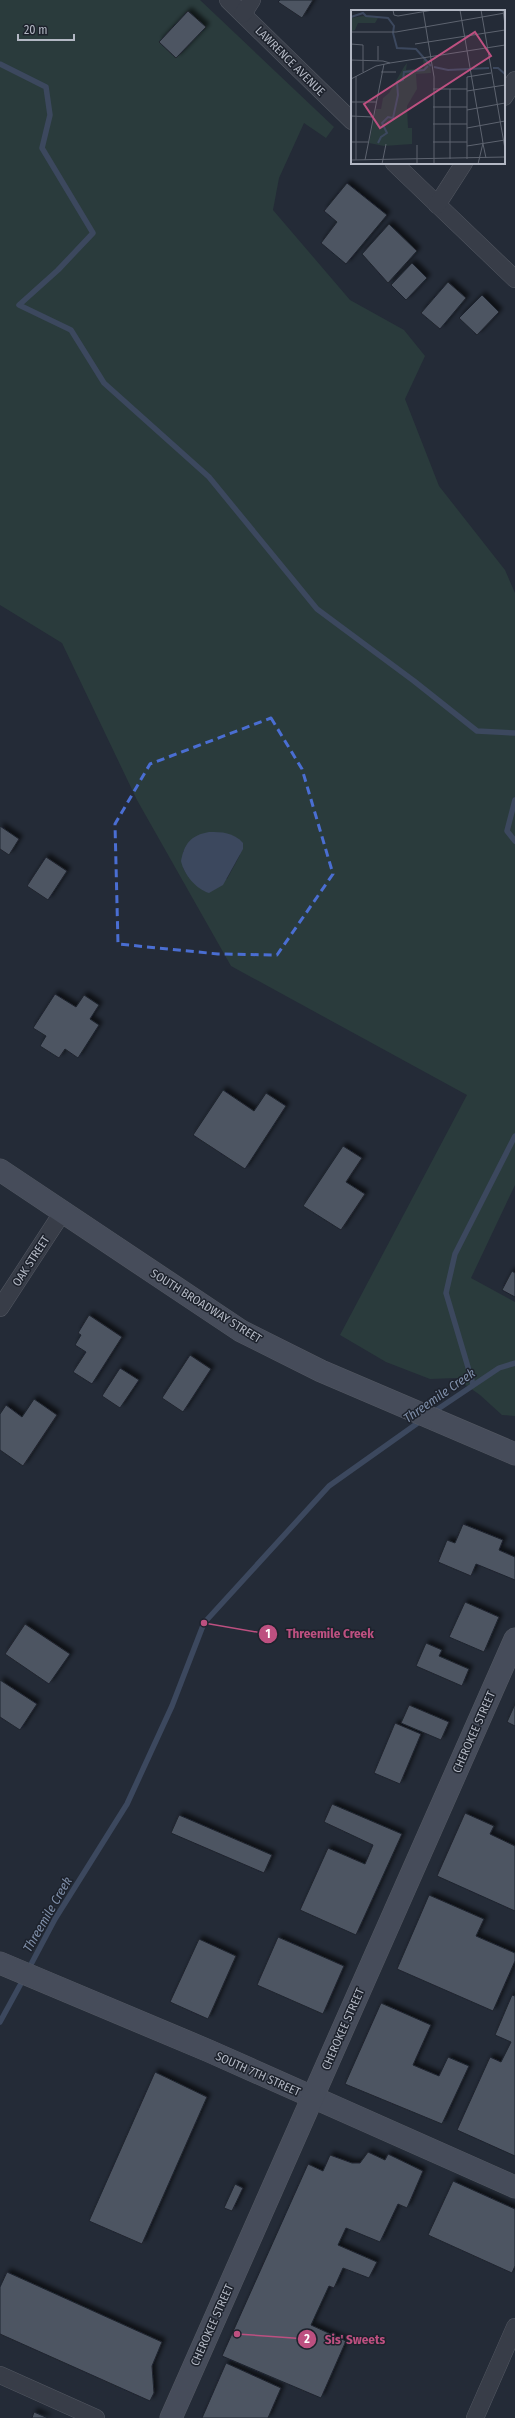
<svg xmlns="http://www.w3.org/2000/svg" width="515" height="2418" viewBox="0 0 515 2418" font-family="'Fira Sans Condensed',sans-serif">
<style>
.green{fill:#2a3b3c;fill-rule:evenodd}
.water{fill:#3c485e}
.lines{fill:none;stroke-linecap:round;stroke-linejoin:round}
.stream{stroke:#3c485e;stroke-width:5.5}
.building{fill:#4d5562;stroke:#1f242e;filter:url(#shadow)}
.street-casing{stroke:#535862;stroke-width:18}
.secondary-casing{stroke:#535862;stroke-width:23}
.street{stroke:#383d48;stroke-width:17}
.secondary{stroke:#464c5a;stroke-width:22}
.marked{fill:none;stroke:#4a6ed2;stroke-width:3;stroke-dasharray:8 5;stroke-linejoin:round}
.labels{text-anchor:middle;stroke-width:3;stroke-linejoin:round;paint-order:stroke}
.street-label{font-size:12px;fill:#b3b8c4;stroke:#1d222c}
.water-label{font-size:13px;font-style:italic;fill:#7e8ea8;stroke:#1d222c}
.inset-river{fill:none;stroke:#3c485e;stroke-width:2}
.inset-road{fill:none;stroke:#5d636f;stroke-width:1}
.view{fill:#bd5080;fill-opacity:0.15;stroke:#bd5080;stroke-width:2}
.inset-edge{fill:none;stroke:#b3b8c4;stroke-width:2}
.leader{fill:none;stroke:#bd5080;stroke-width:1.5}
.callout-dot{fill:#bd5080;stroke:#1d222c;stroke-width:1.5}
.mark-label{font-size:12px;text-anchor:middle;font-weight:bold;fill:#fff}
.callout-label{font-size:13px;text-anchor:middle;font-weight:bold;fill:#bd5080;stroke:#1d222c;stroke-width:3;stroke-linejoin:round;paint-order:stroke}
</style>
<defs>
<filter id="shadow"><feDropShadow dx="3.5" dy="-3.5" stdDeviation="2" flood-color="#0009"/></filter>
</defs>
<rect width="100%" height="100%" fill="#242b37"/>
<path class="green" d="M0,0H200L334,127L326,138L304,123L279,178L273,210L350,300L404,330L425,356L405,399L439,486L505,570L515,593V1185L471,1278L515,1302V1416L502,1415L480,1395L456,1378L430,1379L386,1362L340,1335L467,1095L231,966L137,800L62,643L0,605ZM188,11L205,27L176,58L159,42ZM183,851L240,855L227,879L189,878L183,868Z"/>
<path class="water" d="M209,832C222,832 233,832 243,843V849L223,885L209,893C196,889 184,875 181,861C184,844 191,835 209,832Z"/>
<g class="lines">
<g class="stream">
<path d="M0,64L46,87L50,115L42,148L93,233L58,270L19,305L71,330L104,383L209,477L317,609L414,681L477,731L515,733"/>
<path d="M515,800L507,831L515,841"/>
<path d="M473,1384L446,1293L455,1254L515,1136"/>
<path d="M432,1413L499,1368L515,1363"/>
<path d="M28,1970L55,1919L127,1804L172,1706L204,1623L329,1486L422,1420"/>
<path d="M0,2022L24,1978"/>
</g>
</g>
<g class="building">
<path d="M280,0H313L302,18L278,2Z"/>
<path d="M188,11L206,27L176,58L159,42Z"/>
<path d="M347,183L387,215L346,264L321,243L337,222L324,211Z"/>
<path d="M389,224L417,251L388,283L362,254Z"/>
<path d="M412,263L427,278L406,300L391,285Z"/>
<path d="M448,282L466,298L440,329L421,313Z"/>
<path d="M482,295L499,312L477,335L459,318Z"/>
<path d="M0,826L19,839L9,855L0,849Z"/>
<path d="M46,857L67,871L48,900L27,886Z"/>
<path d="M55,994L76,1007L84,995L99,1005L90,1019L99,1025L78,1058L65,1049L59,1058L40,1046L46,1036L33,1028Z"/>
<path d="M223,1090L254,1111L266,1093L286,1106L245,1169L193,1135Z"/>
<path d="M343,1146L362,1158L346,1182L365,1194L341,1230L303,1206Z"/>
<path d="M512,1271L515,1273V1297L502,1290Z"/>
<path d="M89,1315L122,1337L92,1384L73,1372L86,1352L75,1345L81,1335L78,1333Z"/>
<path d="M190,1355L211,1369L183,1412L162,1398Z"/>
<path d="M120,1368L139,1380L120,1408L102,1396Z"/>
<path d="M34,1399L57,1415L23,1466L0,1450V1414L6,1405L22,1417Z"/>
<path d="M463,1524L503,1540L499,1550L515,1557V1580L476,1564L471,1576L438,1562L447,1540L455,1543Z"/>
<path d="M465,1602L499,1617L484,1652L449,1637Z"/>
<path d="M25,1624L70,1654L49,1684L5,1654Z"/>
<path d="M426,1643L442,1650L439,1656L469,1669L462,1686L416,1666Z"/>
<path d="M0,1680L37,1704L20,1730L0,1717Z"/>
<path d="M515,1704V1726L507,1722Z"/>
<path d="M409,1705L449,1722L441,1740L401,1723Z"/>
<path d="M395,1723L421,1734L400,1784L374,1773Z"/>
<path d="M332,1804L402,1834L356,1935L300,1910L328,1848L365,1864L373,1845L324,1822Z"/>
<path d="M465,1813L494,1826L490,1834L515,1846V1911L437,1876Z"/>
<path d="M179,1815L272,1855L264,1873L171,1833Z"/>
<path d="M429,1895L484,1919L476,1936L515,1953V1961L493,2011L397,1969Z"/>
<path d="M278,1937L344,1966L323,2014L257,1985Z"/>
<path d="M199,1939L236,1956L208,2019L170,2002Z"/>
<path d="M512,1995L515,1996V2156L457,2130L490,2057L501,2062L511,2042L495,2035Z"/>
<path d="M381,2003L431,2025L413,2065L439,2076L448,2057L469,2066L442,2124L345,2084Z"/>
<path d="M155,2072L207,2097L142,2244L89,2221Z"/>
<path d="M368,2152L385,2160L388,2154L423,2171L407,2208L398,2204L380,2242L346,2228L338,2245L377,2262L369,2278L343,2268L334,2288L329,2286L311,2325L346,2341L321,2398L222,2356L308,2164L323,2171L330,2155L352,2163H360Z"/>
<path d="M453,2181L515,2209V2266L512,2273L428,2235Z"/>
<path d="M235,2184L243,2188L232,2211L224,2208Z"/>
<path d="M7,2272L162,2342L152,2366L154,2393L150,2401L0,2334V2287Z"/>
<path d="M226,2363L281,2388L268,2418H202Z"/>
<path d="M34,2412L48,2418H32Z"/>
</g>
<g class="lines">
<defs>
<g id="street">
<path d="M228,0L352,121"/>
<path d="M243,14L252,0"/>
<path d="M504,97L515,80"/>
<path d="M394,163L515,279"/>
<path d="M437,205L464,163"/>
<path d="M0,1308L62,1213"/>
<path d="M0,2375L96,2418"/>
<path d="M475,2418L515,2327"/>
</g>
<g id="secondary">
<path d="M0,1170L241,1331L321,1371L515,1454"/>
<path d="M0,1963L209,2051L515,2187"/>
<path d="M171,2418L515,1639"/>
</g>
</defs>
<use href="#street" class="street-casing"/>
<use href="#secondary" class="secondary-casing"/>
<use href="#street" class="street"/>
<use href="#secondary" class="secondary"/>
</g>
<path class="marked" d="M271,718L302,769L333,874L277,955L218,954L118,944L115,824L150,764Z"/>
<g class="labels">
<g class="street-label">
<text transform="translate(290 61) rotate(45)" y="4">LAWRENCE AVENUE</text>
<text transform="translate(31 1261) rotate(-57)" y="4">OAK STREET</text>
<text transform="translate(206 1306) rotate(32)" y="4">SOUTH BROADWAY STREET</text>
<text transform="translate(474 1732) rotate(-66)" y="4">CHEROKEE STREET</text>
<text transform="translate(343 2029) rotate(-66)" y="4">CHEROKEE STREET</text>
<text transform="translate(258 2074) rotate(24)" y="4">SOUTH 7TH STREET</text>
<text transform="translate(212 2325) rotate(-66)" y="4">CHEROKEE STREET</text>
</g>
<g class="water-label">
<text transform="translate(439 1395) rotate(-35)" y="5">Threemile Creek</text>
<text transform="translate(47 1914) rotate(-60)" y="5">Threemile Creek</text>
</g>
</g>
<g transform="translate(351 10)">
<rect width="154" height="154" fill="#242b37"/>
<path d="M12,6L27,8L24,13H7L4,20L0,21V8ZM75,49L79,53L80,63L65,64L66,79L56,96L57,118H61V134L33,136L18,133L25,99H30L32,88L38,83L53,57L56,53L55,60L73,58L72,50Z" fill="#2a3b3c"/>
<path class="inset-river" d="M0,7L12,3L15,6L37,8L43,16L42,23L46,38L65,39L80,56M83,57L97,60L138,58M142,58H147L154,64M27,133L30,127L36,123L31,113L37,107L42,108L47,85L46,72L52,70L53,62L73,60L77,56"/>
<path class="inset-road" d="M42,0L43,5L47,6L82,0M72,0L83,67V154M109,0L132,133L127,154M130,0L154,139M152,0L154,15M0,22H45L154,3M0,34L12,35V62M64,34L154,20M27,36V50M0,50L32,51L39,53L154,35M30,62H45M0,69L25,56L39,53M82,79H116M116,81L154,75M0,92H25M82,97H116M116,100L154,93M0,106L22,107M82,114H116M116,118L154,111M0,132H17M82,132H116M132,134L135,148M66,135V154M116,136L154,130M99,149V79M116,149V67L140,63M0,150L154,147M5,150V66M14,150L33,54M31,154L35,134"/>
<path class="view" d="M124,22L140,46L29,118L13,94Z"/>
<rect width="154" height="154" class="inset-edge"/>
</g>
<path class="leader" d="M204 1623L268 1634M237 2334L307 2339"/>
<g class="callout-dot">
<circle cx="204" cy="1623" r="4"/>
<circle cx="237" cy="2334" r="4"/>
<circle cx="268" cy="1634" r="10"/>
<circle cx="307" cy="2339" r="10"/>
</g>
<g class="mark-label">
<text x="268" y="1638">1</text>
<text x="307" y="2343">2</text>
</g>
<g class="callout-label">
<text x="330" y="1638">Threemile Creek</text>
<text x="355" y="2344">Sis' Sweets</text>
</g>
<path d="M18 34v6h56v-6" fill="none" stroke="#b3b8c4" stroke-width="2"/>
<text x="24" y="34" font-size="12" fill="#b3b8c4" stroke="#1d222c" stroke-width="3" paint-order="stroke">20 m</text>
</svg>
